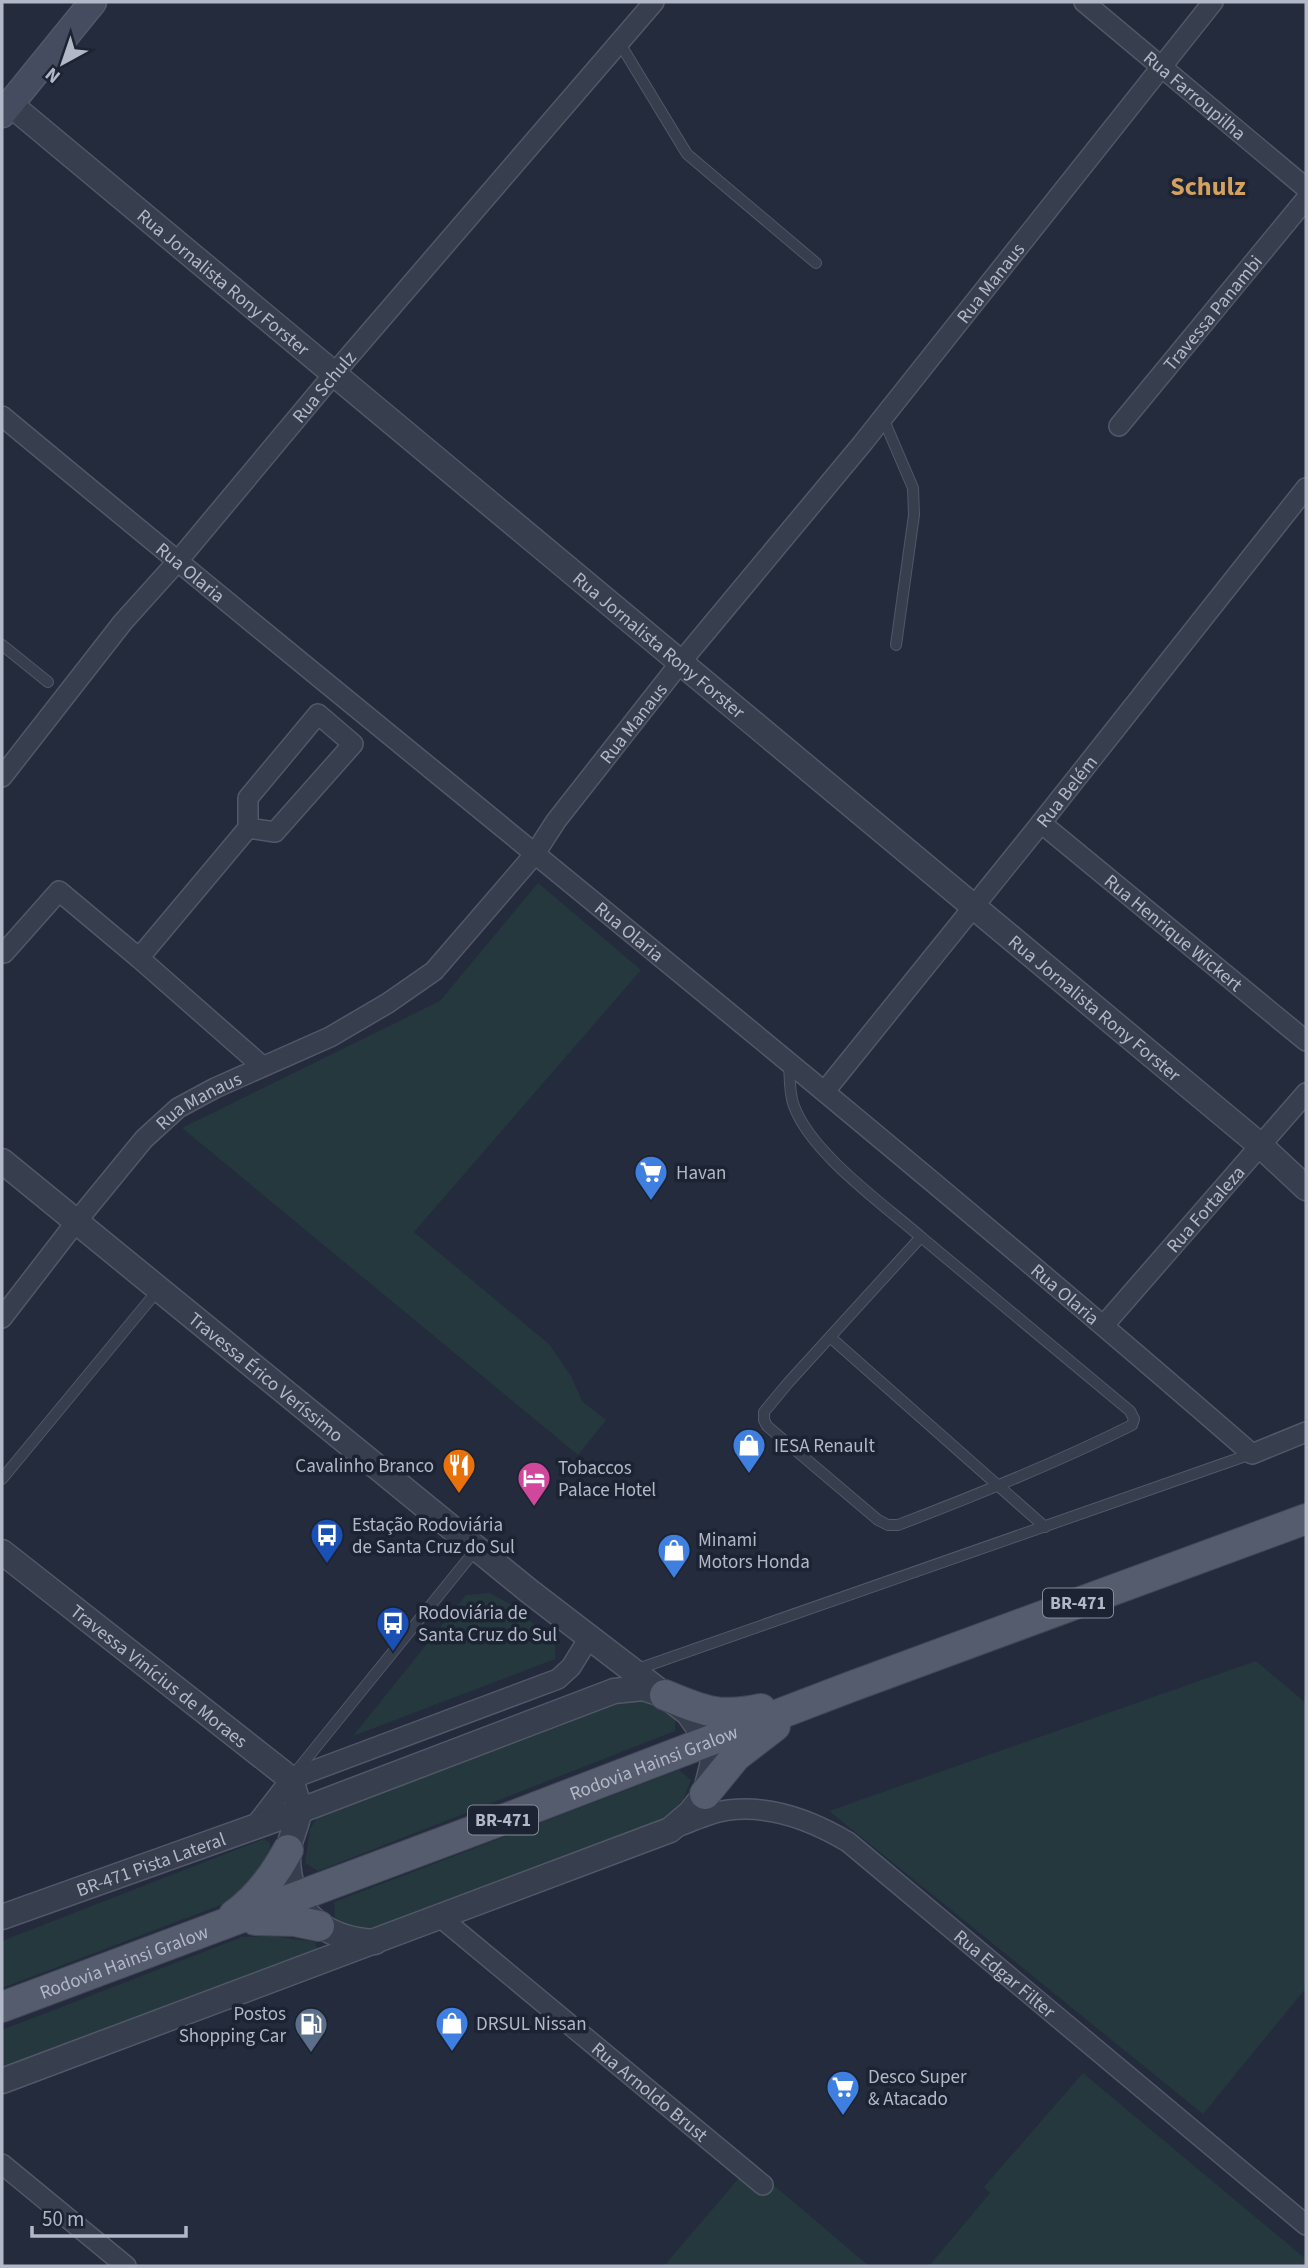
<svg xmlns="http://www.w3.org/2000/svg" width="1308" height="2268" viewBox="0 0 1308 2268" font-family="'Source Sans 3',sans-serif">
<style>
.green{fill:#25383e}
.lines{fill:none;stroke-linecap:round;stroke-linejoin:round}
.service-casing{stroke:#525868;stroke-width:12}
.minor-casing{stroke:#525868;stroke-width:22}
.tertiary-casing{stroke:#525868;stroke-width:27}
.secondary-casing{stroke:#525868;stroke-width:29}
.primary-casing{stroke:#404756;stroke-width:32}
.service{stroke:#373e4d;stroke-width:10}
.minor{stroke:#373e4d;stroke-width:19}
.tertiary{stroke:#373e4d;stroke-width:24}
.secondary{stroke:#454c60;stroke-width:26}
.primary{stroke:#555c6d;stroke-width:30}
.labels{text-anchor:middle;stroke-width:7;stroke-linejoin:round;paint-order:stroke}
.shield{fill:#1c2332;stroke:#868b9b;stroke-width:2}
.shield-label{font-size:18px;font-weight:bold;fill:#b3b8c8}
.street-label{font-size:19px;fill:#b3b8c8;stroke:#1c2332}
.poi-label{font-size:19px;fill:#b3b8c8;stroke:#1c2332;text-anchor:start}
.district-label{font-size:26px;font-weight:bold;fill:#d4a161;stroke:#1c2332}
</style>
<rect width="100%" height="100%" fill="#232b3d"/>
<g class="green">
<path d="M538,883L641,970L414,1232L549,1344L571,1376L582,1401L606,1420L578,1455L182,1128L440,1001Z"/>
<path d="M490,1593L512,1605L555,1643V1659L353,1736L466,1595Z"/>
<path d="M1256,1661L1306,1703V1988L1203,2114L829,1811Z"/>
<path d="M628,1698L651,1700L675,1718V1731L318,1871L305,1863L310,1829L317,1818Z"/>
<path d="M679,1770L691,1780L683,1800L666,1818L376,1929L355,1928L335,1918L334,1902Z"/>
<path d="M264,1839L270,1843V1856L266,1870L226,1903L2,1988V1941Z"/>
<path d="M272,1936L315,1942L318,1950L2,2068V2030L242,1937Z"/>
<path d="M1083,2073L1306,2259V2266H929L990,2193L984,2187Z"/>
<path d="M750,2165L869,2266H664Z"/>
</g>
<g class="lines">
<defs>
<g id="service">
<path d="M619,42L687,154L816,263"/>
<path d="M883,418L913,488L914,515L896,645"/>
<path d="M2,645L48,682"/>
<path d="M789,1064C790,1077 789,1094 794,1106C811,1153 883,1204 921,1237"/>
<path d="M921,1237L1130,1411L1134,1419L1132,1425C1056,1463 977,1495 898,1525H888L878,1520L767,1426L764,1420V1412L788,1383Z"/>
<path d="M830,1337L1045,1527"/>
<path d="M2,1479L158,1290"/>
<path d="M635,1670L1251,1454"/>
<path d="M295,1773L477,1548"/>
</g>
<g id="minor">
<path id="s1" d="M1084,2L1306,188"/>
<path id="s2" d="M2,416C418,762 843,1098 1252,1454L1306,1432"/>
<path id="s3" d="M1119,426L1306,199"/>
<path id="s4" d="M2,777L123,622L177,562L333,375L654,2"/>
<path id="s5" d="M1041,823L1306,1041"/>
<path d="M4,953L59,891L139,958L262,1066"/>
<path d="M139,958L248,828V798L318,714L353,744L275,832L248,828"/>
<path id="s6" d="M825,1091L1041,823L1306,488"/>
<path id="s7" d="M2,1318L76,1222L144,1139L178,1108L215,1088L330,1037L388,1003L434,971L534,855L556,821L680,663L862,444L1213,2"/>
<path id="s8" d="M1104,1325L1306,1093"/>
<path d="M254,1827L291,1779L558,1679L571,1667L589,1638"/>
<path id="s9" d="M677,1827C694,1821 711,1812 729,1810C771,1805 813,1821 848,1842L1306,2225"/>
<path id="s10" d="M440,1917L763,2185"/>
<path d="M2,2164L126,2266"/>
</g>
<g id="tertiary">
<path id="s11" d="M10,104L1261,1146L1306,1188"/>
<path id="s12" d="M2,1161L529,1591L688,1713L708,1741L713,1762L705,1794L690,1813L670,1830L2,2081"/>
<path id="s13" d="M2,1552L291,1779C293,1789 299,1801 299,1811C298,1825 289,1839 288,1853C287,1909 321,1939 375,1942"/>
<path id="s14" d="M2,1917L299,1811L614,1691L643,1688L661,1694"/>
</g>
<path id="secondary" d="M2,114L93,2"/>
<g id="primary">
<path d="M665,1695C703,1711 720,1718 761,1709"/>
<path d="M705,1794L736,1756L775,1726"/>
<path d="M234,1915C258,1898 274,1876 288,1850"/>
<path d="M255,1920L295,1921L319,1926"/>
<path id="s15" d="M2,2007L510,1817L850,1687L1306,1519"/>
</g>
</defs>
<use href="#service" class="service-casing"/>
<use href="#minor" class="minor-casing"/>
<use href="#tertiary" class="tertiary-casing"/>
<use href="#secondary" class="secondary-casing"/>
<use href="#primary" class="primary-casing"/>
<use href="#service" class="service"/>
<use href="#minor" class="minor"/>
<use href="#tertiary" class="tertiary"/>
<use href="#secondary" class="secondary"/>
<use href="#primary" class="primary"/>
</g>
<defs>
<symbol id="supermarket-pin" viewBox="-11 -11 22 30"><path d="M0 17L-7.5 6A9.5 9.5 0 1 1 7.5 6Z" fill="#3f7fe0" stroke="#1c2332"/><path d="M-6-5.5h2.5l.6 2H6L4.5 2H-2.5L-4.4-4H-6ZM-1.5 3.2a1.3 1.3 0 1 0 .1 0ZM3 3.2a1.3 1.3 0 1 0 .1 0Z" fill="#fff"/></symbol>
<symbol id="shop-pin" viewBox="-11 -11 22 30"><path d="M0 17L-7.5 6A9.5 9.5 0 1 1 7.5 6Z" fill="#3f7fe0" stroke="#1c2332"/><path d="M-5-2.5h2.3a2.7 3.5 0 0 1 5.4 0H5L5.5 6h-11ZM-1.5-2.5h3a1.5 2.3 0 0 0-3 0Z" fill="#fff"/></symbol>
<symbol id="restaurant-pin" viewBox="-11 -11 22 30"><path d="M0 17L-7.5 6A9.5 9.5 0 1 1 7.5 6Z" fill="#e8710a" stroke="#1c2332"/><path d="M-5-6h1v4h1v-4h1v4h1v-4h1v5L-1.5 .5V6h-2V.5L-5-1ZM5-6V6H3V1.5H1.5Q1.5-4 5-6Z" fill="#fff"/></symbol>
<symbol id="hotel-pin" viewBox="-11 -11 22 30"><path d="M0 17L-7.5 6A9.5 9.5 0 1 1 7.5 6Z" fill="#d1479c" stroke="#1c2332"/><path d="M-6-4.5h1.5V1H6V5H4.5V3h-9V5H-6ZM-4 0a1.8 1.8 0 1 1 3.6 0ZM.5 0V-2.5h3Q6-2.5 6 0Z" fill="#fff"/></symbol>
<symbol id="bus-pin" viewBox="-11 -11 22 30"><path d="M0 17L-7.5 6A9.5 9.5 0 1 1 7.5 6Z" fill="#1a4fb4" stroke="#1c2332"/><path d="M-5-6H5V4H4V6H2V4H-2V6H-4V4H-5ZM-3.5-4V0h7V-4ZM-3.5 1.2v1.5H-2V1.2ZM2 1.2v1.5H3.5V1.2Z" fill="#fff"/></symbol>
<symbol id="fuel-pin" viewBox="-11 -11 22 30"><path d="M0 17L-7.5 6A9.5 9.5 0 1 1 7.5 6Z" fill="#5c6f8a" stroke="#1c2332"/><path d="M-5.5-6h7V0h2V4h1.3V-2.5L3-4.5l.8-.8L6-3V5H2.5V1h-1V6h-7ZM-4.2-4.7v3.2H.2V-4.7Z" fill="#fff"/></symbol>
</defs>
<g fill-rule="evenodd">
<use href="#supermarket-pin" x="632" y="1153" width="38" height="52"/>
<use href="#shop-pin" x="730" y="1426" width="38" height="52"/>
<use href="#restaurant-pin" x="440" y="1446" width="38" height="52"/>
<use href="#hotel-pin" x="515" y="1459" width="38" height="52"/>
<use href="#bus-pin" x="308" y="1516" width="38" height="52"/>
<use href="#shop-pin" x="655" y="1531" width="38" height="52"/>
<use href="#bus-pin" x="374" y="1604" width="38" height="52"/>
<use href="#shop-pin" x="433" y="2004" width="38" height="52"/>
<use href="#fuel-pin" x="292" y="2005" width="38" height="52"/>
<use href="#supermarket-pin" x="824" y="2068" width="38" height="52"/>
</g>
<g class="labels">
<g class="shield">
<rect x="1043" y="1588.5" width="70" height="29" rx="5"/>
<rect x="468" y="1805.5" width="70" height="29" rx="5"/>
</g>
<g class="shield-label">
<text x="1078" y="1609">BR-471</text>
<text x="503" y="1826">BR-471</text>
</g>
<g class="street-label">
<text dy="7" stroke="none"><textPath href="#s1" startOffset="145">Rua Farroupilha</textPath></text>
<text dy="7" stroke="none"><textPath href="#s11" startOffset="278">Rua Jornalista Rony Forster</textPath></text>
<text dy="7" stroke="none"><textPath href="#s7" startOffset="1451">Rua Manaus</textPath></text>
<text dy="7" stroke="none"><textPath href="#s3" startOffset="147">Travessa Panambi</textPath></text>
<text dy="7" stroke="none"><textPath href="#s4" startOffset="506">Rua Schulz</textPath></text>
<text dy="7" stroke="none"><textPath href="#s2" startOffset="245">Rua Olaria</textPath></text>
<text dy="7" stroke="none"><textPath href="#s11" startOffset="845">Rua Jornalista Rony Forster</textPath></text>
<text dy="7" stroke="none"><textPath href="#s7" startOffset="884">Rua Manaus</textPath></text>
<text dy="7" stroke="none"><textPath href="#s6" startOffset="385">Rua Belém</textPath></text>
<text dy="7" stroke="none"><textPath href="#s2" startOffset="812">Rua Olaria</textPath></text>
<text dy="7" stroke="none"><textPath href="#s5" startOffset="172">Rua Henrique Wickert</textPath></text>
<text dy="7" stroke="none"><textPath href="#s11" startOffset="1412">Rua Jornalista Rony Forster</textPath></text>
<text dy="7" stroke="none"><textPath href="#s7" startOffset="296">Rua Manaus</textPath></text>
<text dy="7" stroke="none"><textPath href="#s8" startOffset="154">Rua Fortaleza</textPath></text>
<text dy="7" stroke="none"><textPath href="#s2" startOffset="1379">Rua Olaria</textPath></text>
<text dy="7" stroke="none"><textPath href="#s12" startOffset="341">Travessa Érico Veríssimo</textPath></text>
<text dy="7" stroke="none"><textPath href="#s13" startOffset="200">Travessa Vinícius de Moraes</textPath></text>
<text dy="7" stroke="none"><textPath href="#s15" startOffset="696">Rodovia Hainsi Gralow</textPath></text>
<text dy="7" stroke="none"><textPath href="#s14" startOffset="158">BR-471 Pista Lateral</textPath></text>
<text dy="7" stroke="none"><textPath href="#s15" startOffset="130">Rodovia Hainsi Gralow</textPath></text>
<text dy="7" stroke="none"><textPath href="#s9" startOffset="385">Rua Edgar Filter</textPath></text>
<text dy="7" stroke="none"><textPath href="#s10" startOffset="273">Rua Arnoldo Brust</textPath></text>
</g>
<g class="poi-label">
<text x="676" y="1179">Havan</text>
<text x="774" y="1452">IESA Renault</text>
<text x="434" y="1472" text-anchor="end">Cavalinho Branco</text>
<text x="558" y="1474">Tobaccos<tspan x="558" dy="22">Palace Hotel</tspan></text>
<text x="352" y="1531">Estação Rodoviária<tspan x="352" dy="22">de Santa Cruz do Sul</tspan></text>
<text x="698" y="1546">Minami<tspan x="698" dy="22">Motors Honda</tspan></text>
<text x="418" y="1619">Rodoviária de<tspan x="418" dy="22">Santa Cruz do Sul</tspan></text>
<text x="286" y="2020" text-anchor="end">Postos<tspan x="286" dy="22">Shopping Car</tspan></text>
<text x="476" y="2030">DRSUL Nissan</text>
<text x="868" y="2083">Desco Super<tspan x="868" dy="22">&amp; Atacado</tspan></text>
</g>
<g class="district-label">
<text x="1208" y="195">Schulz</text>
</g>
</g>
<rect width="1308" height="2268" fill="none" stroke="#b3b8c8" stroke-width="7"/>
<g transform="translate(63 63) rotate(220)" stroke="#1c2332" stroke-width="5" paint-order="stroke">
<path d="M0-5L12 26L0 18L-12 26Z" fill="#b3b8c8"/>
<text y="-10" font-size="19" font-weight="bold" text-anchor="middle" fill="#b3b8c8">N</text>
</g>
<path d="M32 2226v10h154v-10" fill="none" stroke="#b3b8c8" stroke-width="3.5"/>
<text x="42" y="2226" font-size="21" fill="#b3b8c8" stroke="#1c2332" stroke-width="5" paint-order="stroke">50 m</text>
</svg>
